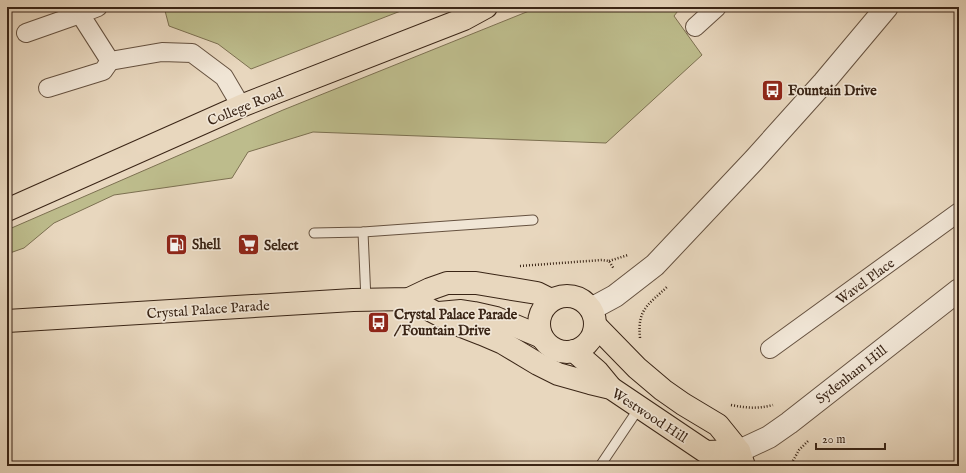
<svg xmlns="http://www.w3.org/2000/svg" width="966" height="473" viewBox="0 0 966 473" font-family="'IM FELL English',serif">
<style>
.green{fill:#bdbc8c;stroke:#7c7051}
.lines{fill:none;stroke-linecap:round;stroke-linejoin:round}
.service-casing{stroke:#665240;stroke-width:11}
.minor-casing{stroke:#665240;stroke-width:20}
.tertiary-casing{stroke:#665240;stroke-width:24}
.primary-casing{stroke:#3a2516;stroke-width:24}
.path{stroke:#3a2516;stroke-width:2.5;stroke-dasharray:1 2;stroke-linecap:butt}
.service{stroke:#f0e5d5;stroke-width:9}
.minor{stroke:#f0e5d5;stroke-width:18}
.tertiary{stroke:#f0e5d5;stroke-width:22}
.primary{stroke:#e8d7be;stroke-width:22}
.labels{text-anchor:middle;stroke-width:3.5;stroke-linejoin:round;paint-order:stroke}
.poi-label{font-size:14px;font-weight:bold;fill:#3a2516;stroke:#f0e5d5;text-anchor:start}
.street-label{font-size:14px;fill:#3a2516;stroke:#f0e5d5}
</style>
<rect width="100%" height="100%" fill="#e8d7be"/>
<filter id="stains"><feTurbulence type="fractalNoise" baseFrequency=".005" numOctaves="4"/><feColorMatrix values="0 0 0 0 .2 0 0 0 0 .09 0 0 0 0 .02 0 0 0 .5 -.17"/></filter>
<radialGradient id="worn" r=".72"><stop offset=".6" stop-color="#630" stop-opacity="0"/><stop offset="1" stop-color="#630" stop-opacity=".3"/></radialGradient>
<g class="green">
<path d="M164,7H411L251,69L218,44L169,26Z"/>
<path d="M533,7H681L674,16L702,55L606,143L313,132L248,152L232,178L114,195L54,223L24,248L7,254V230L283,110L529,11Z"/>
</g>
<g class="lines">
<defs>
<g id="service">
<path d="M363,232L366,300"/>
<path d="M314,233L363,232L533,220"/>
<path d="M600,466L639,408"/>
</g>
<g id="minor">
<path d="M98,7L80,14L110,61L162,52L192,53L224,77L241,106"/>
<path d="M695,27L717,7"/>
<path d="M26,33L80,14L74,7"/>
<path d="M48,88L103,71L110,61"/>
<path d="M770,349L959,212"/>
</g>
<g id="tertiary">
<path d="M591,309L615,296L655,265L754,160L824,82L887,7"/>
<path d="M739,451L769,437L789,423L959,290"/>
</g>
<g id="primary">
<path d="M7,210L241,106L464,19L486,7"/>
<circle cx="567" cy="324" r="28"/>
<path d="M409,299L459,325L482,334L503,343L538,364L558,374L590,383L611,388L706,452L739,451"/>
<path d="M439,313L461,311L474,313L496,318L542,337"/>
<path d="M7,321L353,300L409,299L430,289L447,283H476L488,285L537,293L551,300"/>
<path d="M596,326L637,368L663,390L683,404L718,425L739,451L744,466"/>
<path d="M574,351L597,371L611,388"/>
</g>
</defs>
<use href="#service" class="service-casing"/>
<use href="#minor" class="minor-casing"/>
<use href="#tertiary" class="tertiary-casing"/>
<use href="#primary" class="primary-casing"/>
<g class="path">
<path d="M609,261L628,255"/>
<path d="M520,266L602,260L609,261L614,269"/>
<path d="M414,328L418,334L429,336"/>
<path d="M640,338C637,309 648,305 668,286"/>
<path d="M731,405C746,408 758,409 773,405"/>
<path d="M790,466L799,450L809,440"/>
</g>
<use href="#service" class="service"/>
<use href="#minor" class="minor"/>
<use href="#tertiary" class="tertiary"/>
<use href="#primary" class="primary"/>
</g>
<defs>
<symbol id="bus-square" viewBox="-11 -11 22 22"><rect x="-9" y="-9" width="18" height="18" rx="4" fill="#8f2418" stroke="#f0e5d5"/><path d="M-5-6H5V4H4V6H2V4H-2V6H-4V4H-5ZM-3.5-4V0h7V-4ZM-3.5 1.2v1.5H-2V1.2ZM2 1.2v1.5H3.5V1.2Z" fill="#fff"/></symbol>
<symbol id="fuel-square" viewBox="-11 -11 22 22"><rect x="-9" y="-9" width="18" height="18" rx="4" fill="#8f2418" stroke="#f0e5d5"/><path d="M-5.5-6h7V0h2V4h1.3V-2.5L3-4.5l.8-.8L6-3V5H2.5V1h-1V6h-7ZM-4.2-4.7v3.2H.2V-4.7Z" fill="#fff"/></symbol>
<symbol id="supermarket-square" viewBox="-11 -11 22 22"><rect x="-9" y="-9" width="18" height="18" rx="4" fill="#8f2418" stroke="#f0e5d5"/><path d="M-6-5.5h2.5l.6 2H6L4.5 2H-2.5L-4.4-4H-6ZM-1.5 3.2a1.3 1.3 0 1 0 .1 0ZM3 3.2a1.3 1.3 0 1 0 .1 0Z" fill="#fff"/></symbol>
</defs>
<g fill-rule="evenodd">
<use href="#bus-square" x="760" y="78" width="25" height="25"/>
<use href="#fuel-square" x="164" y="232" width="25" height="25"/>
<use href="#supermarket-square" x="236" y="232" width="25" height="25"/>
<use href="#bus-square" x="366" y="310" width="25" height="25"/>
</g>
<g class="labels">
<g class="poi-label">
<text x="788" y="95">Fountain Drive</text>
<text x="192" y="249">Shell</text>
<text x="264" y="250">Select</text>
<text x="394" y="319">Crystal Palace Parade<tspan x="394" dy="16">/ Fountain Drive</tspan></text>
</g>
<g class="street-label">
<text transform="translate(245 106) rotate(-22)" y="5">College Road</text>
<text transform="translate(865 281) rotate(-36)" y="5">Wavel Place</text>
<text transform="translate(208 309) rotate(-4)" y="5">Crystal Palace Parade</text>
<text transform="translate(851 374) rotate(-38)" y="5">Sydenham Hill</text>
<text transform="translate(650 415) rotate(33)" y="5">Westwood Hill</text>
</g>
</g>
<rect width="966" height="473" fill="none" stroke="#e8d7be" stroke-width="24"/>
<rect x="8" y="8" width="950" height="457" fill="none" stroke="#3a2516" stroke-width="2"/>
<rect x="12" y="12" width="942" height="449" fill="none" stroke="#3a2516"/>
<path d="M816 443v6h69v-6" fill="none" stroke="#3a2516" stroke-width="2"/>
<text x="822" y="443" font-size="12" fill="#3a2516" stroke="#f0e5d5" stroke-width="3" paint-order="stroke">20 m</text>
<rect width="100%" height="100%" filter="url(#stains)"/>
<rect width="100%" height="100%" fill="url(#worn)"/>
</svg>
